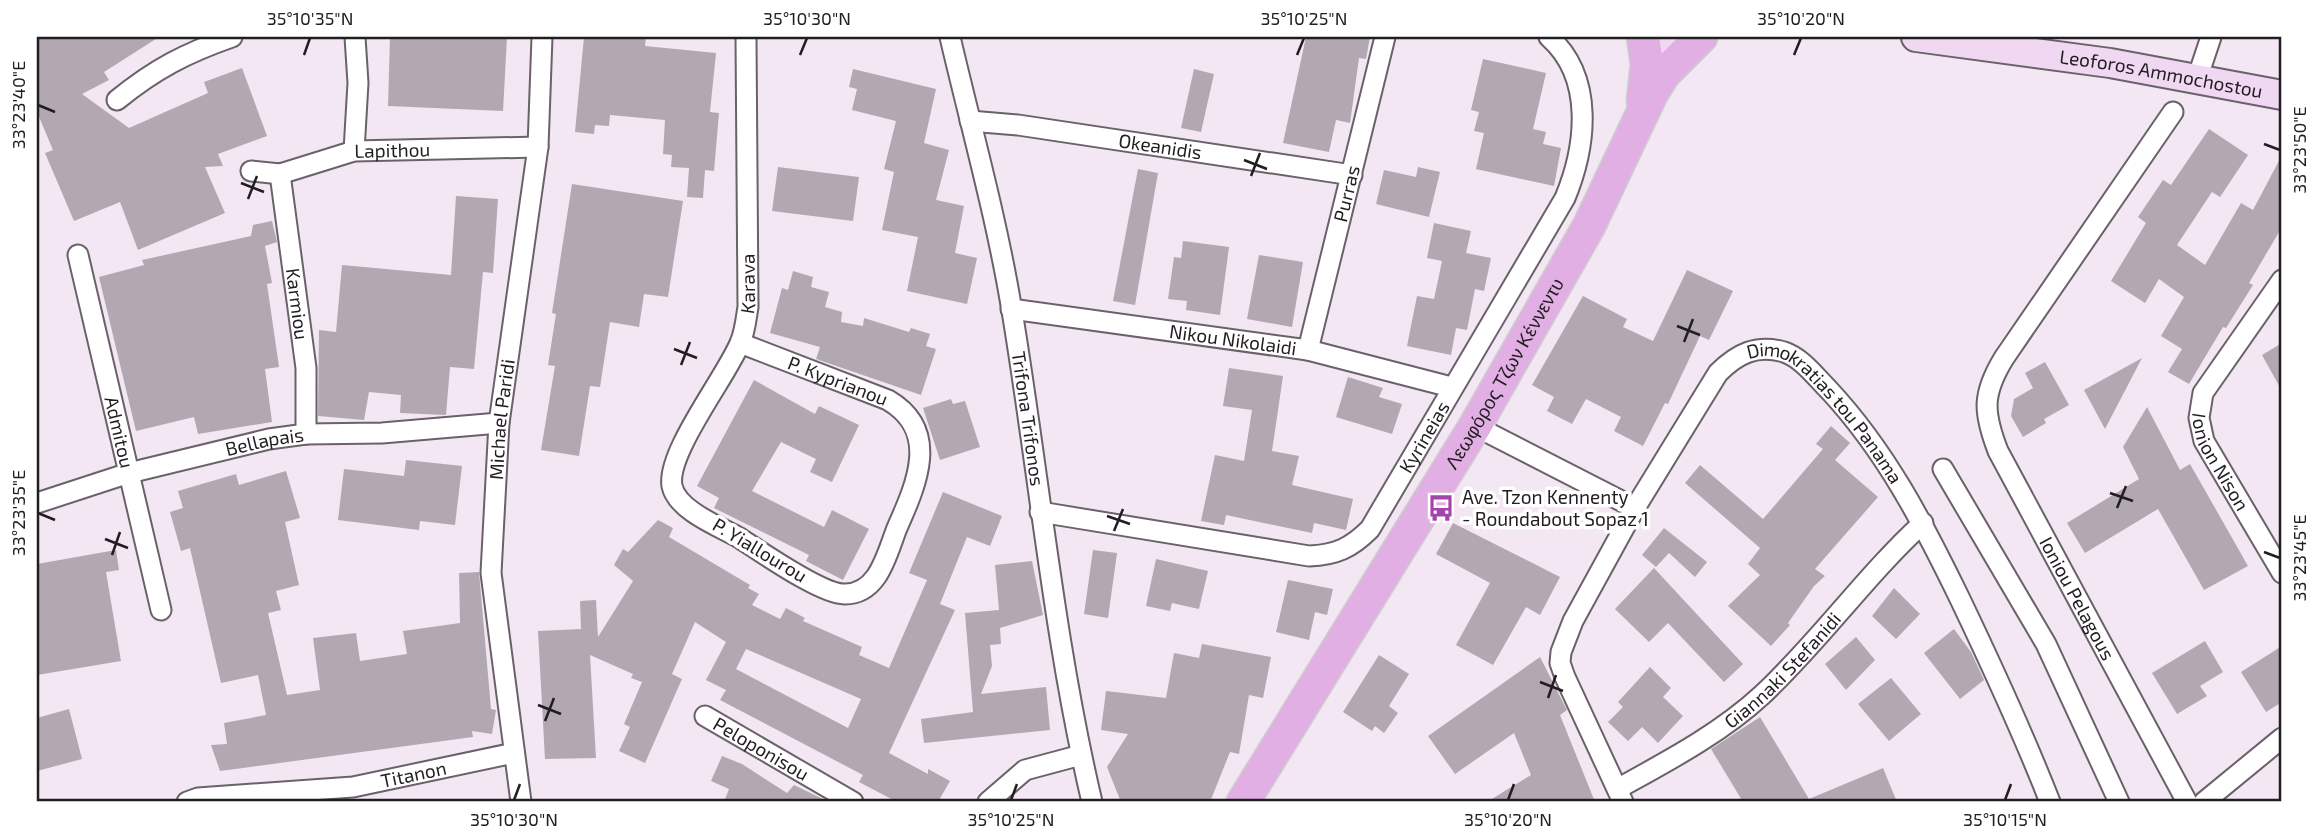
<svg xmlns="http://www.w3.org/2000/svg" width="2319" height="839" viewBox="0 0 2319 839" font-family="'Exo 2',sans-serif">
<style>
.building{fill:#b2a8b2;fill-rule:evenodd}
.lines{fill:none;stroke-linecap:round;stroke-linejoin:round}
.minor-casing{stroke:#6a616a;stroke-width:23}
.secondary-casing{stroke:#6a616a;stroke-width:32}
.primary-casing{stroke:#cecdce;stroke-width:35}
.minor{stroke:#fff;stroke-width:19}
.secondary{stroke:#f0d7f2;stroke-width:28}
.primary{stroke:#e2afe5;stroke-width:32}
.ticks{fill:none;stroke:#211d21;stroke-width:2.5}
.labels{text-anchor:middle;stroke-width:7;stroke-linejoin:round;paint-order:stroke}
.street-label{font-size:19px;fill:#211d21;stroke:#fff}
.poi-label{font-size:19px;fill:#211d21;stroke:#fff;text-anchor:start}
.neatline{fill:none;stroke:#211d21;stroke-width:2.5}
.ticks-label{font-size:18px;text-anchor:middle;fill:#211d21}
</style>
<rect width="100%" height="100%" fill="#f2e7f2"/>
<g class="building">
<path d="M37,37H159L104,72L109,80L82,94L129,128L208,93L204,82L242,68L267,136L218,154L223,166L205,167L225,213L138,250L120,202L74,221L45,153L53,150L37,112Z"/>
<path d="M390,37H507L503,111L388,106Z"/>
<path d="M584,37H646L645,46L716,53L710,112L719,113L714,171L705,170L703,198L687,197L689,168L671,167L672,155L663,154L665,120L610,115L609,126L595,125L594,134L575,132Z"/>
<path d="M1306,37H1370L1366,59L1359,58L1350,123L1336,120L1329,152L1283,143Z"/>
<path d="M1483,59L1546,73L1533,129L1546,132L1543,144L1561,148L1554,186L1476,169L1484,133L1474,131L1479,112L1471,110Z"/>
<path d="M853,69L936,89L924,143L949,150L936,200L964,206L955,253L977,258L967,304L907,291L918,237L882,230L894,172L884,169L896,121L852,110L857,89L849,87Z"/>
<path d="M1194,69L1214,74L1201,132L1181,128Z"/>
<path d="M2209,129L2248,155L2220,197L2212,192L2177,245L2205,265L2241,203L2253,210L2282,155V227L2249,283L2253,285L2226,328L2223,327L2189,384L2168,372L2182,349L2161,336L2184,297L2159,279L2145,303L2111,281L2146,223L2138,217L2163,180L2171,185Z"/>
<path d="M778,167L859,177L853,221L772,211Z"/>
<path d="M1418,167L1440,172L1429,217L1376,204L1384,170L1416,177Z"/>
<path d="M1138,169L1158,173L1135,305L1113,301Z"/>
<path d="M572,184L683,201L668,297L644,294L639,327L610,322L600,387L590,386L579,456L541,450L555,366L548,365L556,314L552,313Z"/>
<path d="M456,196L498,199L493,273L483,272L474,369L450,367L446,415L400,413L401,395L369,392L364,420L318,416L319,330L336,332L342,265L451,275Z"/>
<path d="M272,221L277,242L265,246L272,283L267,284L279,367L265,369L272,422L198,434L194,417L136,431L99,277L144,265L142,260L251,236L253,225Z"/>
<path d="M1434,223L1471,231L1466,253L1491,258L1484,291L1475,289L1467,330L1456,328L1451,355L1407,346L1417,296L1434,299L1442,261L1427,258Z"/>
<path d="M1183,241L1229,247L1220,315L1186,310L1187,301L1168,299L1174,257L1181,258Z"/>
<path d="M1259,255L1303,262L1292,327L1247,319Z"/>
<path d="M1687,270L1733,291L1709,340L1700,336L1668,404L1665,403L1643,446L1614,431L1621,417L1586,399L1572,424L1547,411L1554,397L1532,385L1583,296L1627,319L1623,327L1653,341Z"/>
<path d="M793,271L813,277L811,287L829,292L825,307L842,312L841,322L863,326L864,318L909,332L911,328L930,334L926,346L936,349L921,395L816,359L820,347L770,333L782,288L788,290Z"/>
<path d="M2282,343V391L2262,355Z"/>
<path d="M2142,358L2105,429L2084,390Z"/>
<path d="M2045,362L2069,405L2044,419L2046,423L2023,437L2011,416L2014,399L2033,388L2025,373Z"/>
<path d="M1229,368L1283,376L1272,451L1299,456L1292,485L1353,499L1346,530L1314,523L1312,533L1226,515L1224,525L1201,521L1215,455L1244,461L1252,410L1223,406Z"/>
<path d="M1348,377L1383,388L1379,397L1402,404L1392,434L1336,417Z"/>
<path d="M754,380L815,414L819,406L859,425L832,482L810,472L816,459L781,442L752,491L824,527L832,510L869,529L843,580L806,561L809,555L714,508L719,498L697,486Z"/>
<path d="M951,399L953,404L965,401L980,447L940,460L923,408Z"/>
<path d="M2147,407L2180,470L2190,464L2248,566L2204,590L2158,509L2085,553L2067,523L2139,479L2123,447Z"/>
<path d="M1831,426L1850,443L1835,460L1878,497L1815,569L1825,576L1814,586L1788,623L1790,625L1771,646L1728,606L1760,575L1748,564L1760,548L1685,483L1700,465L1763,519L1823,449L1816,444Z"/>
<path d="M406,460L462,466L455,525L420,521L419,530L338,520L344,469L404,476Z"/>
<path d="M286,471L300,518L285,522L299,585L276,591L281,610L268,613L287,695L320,690L313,638L356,633L360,661L407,654L403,631L460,623L459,573L479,572L491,709L496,710L492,734L472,731L473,737L220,771L211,745L227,744L224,723L266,715L258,675L221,683L190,548L181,551L170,512L183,508L178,491L236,474L239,485Z"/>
<path d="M943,492L1002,516L990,546L967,537L940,604L955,610L889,753L928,774V769L950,781L938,802H897L859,782L863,775L720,700L726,690L706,680L726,642L695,622L672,674L682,679L645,763L619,751L630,727L624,724L642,682L631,678L633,674L590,655L596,758L545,759L538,631L581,629L580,601L596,600L598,637L633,581L614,565L623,549L628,552L658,520L673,528L669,537L750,585L748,588L759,594L752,605L780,619L786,608L805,618L803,621L862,647L859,655L889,668L927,580L909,573ZM746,649L861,699L848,728L736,669Z"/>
<path d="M1453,523L1560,577L1540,615L1526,607L1493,665L1456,645L1490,583L1436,554Z"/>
<path d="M1664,528L1707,562L1695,577L1669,553L1656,567L1642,555Z"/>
<path d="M116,550L119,570L106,572L121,661L37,675V564Z"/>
<path d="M1093,550L1117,553L1108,618L1084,614Z"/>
<path d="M1156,559L1208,571L1199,609L1172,603L1170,611L1146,606Z"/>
<path d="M1032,561L1043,615L1000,628L1001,644L990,645L992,666L981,694L1046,687L1050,730L924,743L921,719L973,712L965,613L999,610L995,565Z"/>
<path d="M1654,568L1743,664L1724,682L1668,623L1649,642L1615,609Z"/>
<path d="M1288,580L1333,589L1327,615L1315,612L1309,640L1276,632Z"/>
<path d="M1894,588L1920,614L1896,639L1872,616Z"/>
<path d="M1954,629L1971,652L1984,680L1960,699L1924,653Z"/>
<path d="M1856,637L1875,660L1846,690L1825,664Z"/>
<path d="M2205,641L2223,672L2200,686L2207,696L2177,714L2152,673Z"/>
<path d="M1202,644L1271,657L1263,698L1249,695L1239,754L1230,752L1210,802H1121L1107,767L1128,734L1101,730L1106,691L1166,698L1174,653L1199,658Z"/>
<path d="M2282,646V702L2266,712L2241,672Z"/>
<path d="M1379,655L1409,674L1389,706L1398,713L1384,733L1375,726L1372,731L1343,712Z"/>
<path d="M1540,657L1567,710L1560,715L1595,802H1487L1531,775L1514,733L1455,774L1428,736Z"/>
<path d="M1650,667L1671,688L1663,697L1683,716L1658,743L1642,727L1628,741L1608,722L1623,707L1618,702Z"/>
<path d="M1891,678L1921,714L1889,741L1858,704Z"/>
<path d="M69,709L82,759L37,771V718Z"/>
<path d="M1760,717L1809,799L1883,768L1897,802H1743L1711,749Z"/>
<path d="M722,756L742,764L787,793L794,785L829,802H724L729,789L711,781Z"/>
</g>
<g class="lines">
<defs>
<g id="minor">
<path id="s1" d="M950,37C971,127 997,219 1012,311C1039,474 1054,641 1092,802"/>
<path d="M2197,79L2211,37"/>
<path d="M117,100C155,69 186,53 232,37"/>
<path id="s2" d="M2173,112L2004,358C1982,394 1983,412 1998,451L2187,802"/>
<path id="s3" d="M970,121L1018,125L1352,175"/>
<path d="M354,151L358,83L355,37"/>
<path id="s4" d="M251,171L280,174L354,151L538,147"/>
<path id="s5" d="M280,174L306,368V434"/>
<path id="s6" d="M78,255L161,610"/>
<path id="s7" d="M2282,280L2203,393L2199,418L2204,441L2282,573"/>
<path id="s8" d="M1011,309L1308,350L1451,387"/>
<path id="s9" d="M740,343L888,400C941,431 916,485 897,528C887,553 879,594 845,594C822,595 760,551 738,537C718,526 677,510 672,486C666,453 726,377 740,343C745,332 746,319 748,307L746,37"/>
<path id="s10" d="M1308,350L1385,37"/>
<path d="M1475,426L1635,508"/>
<path d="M1943,469L2046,644L2119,802"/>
<path id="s11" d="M37,503L129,473L269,439L306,434L382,433L499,423"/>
<path id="s12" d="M1040,512L1309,556C1336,555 1351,548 1370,529L1565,198C1586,147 1595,78 1549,37"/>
<path id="s13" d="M705,716L853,802"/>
<path id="s14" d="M1619,788C1668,761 1721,733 1762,695C1820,641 1865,576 1923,523"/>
<path id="s15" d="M187,802L198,798L353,787L514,753"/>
<path id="s16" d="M521,802L491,573L499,423L538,147L542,37"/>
<path d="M988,802L1025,770L1081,755"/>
<path id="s17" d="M1623,802L1565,677L1560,663L1561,652L1573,621L1635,508L1718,373C1737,354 1756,344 1784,352C1802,358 1815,376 1828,389C1886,451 1923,523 1960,599C1992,666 2023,733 2050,802"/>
<path d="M2204,802L2282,738"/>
</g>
<g id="secondary">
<path d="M1652,37L1681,42L1697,37"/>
<path id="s18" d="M1916,37L2110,63L2282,95"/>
</g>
<g id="primary">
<path d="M1643,37L1647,64L1643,101"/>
<path id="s19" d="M1243,802L1475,426L1589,226L1652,93L1664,74L1701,37"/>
</g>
</defs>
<use href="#minor" class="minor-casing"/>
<use href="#secondary" class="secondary-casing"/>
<use href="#primary" class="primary-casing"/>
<use href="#minor" class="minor"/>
<use href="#secondary" class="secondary"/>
<use href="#primary" class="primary"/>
</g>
<path class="ticks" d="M304,55L310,38M800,55L807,38M1297,55L1304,38M1794,55L1801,38M38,105L55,112M2264,144L2280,150M1244,160L1267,169M1251,176L1260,153M241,183L264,192M248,199L257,176M1677,326L1700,335M1684,342L1693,319M674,349L697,358M681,365L690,342M2110,493L2133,501M2117,508L2126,486M38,513L55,520M1107,516L1130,524M1114,531L1123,509M105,539L128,548M2264,552L2280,558M112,555L120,532M1540,682L1563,691M1548,698L1556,675M538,705L561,714M545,721L554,698M514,800L520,784M1011,800L1017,784M1508,800L1514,784M2005,800L2011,784"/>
<defs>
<symbol id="bus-bare" viewBox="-9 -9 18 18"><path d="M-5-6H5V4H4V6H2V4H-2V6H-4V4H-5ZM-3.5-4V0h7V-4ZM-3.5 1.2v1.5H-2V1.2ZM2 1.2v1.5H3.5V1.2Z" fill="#a443aa" stroke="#fff" stroke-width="2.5" paint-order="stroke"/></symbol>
</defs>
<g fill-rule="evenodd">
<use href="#bus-bare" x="1422" y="489" width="38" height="38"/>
</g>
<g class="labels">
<g class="street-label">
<text dy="7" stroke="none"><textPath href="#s18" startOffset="248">Leoforos Ammochostou</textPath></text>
<text dy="7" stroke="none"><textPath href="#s3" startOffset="192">Okeanidis</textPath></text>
<text dy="7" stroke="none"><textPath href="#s4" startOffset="145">Lapithou</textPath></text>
<text dy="7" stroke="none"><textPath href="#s10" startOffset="161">Purras</textPath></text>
<text dy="7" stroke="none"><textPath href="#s9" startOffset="821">Karava</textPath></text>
<text dy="7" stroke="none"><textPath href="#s5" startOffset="131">Karmiou</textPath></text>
<text dy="7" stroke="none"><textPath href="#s8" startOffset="224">Nikou Nikolaidi</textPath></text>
<text dy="7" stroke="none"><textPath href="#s19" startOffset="502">Λεωφόρος Τζων Κέννεντυ</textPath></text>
<text dy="7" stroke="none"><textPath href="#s9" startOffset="105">P. Kyprianou</textPath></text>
<text dy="7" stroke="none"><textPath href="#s1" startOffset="390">Trifona Trifonos</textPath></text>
<text dy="7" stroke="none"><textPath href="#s16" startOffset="385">Michael Paridi</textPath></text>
<text dy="7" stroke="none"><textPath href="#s17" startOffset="626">Dimokratias tou Panama</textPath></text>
<text dy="7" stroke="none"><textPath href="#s6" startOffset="182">Admitou</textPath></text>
<text dy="7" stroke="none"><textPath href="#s12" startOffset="448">Kyrineias</textPath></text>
<text dy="7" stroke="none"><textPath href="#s11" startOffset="236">Bellapais</textPath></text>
<text dy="7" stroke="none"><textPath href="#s7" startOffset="212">Ionion Nison</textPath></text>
<text transform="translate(760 550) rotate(31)" y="7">P. Yiallourou</text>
<text dy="7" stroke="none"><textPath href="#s2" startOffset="564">Ioniou Pelagous</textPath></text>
<text dy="7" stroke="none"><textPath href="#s14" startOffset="203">Giannaki Stefanidi</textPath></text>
<text dy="7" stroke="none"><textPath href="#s13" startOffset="65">Peloponisou</textPath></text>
<text dy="7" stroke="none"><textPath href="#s15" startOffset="229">Titanon</textPath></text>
</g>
<g class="poi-label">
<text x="1462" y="504">Ave. Tzon Kennenty<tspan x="1462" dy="22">- Roundabout Sopaz 1</tspan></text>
</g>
</g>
<rect width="2319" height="839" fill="none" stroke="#ffffff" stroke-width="77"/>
<rect x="38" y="38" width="2242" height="762" class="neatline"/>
<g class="ticks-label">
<text x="310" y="25">35°10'35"N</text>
<text x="807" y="25">35°10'30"N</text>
<text x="1304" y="25">35°10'25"N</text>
<text x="1801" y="25">35°10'20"N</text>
<text transform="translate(19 105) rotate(-90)" y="6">33°23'40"E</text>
<text transform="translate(2300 150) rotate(-90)" y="6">33°23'50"E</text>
<text transform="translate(19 513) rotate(-90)" y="6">33°23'35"E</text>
<text transform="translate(2300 558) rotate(-90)" y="6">33°23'45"E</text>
<text x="514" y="826">35°10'30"N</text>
<text x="1011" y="826">35°10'25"N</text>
<text x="1508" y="826">35°10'20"N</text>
<text x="2005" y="826">35°10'15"N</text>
</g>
</svg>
